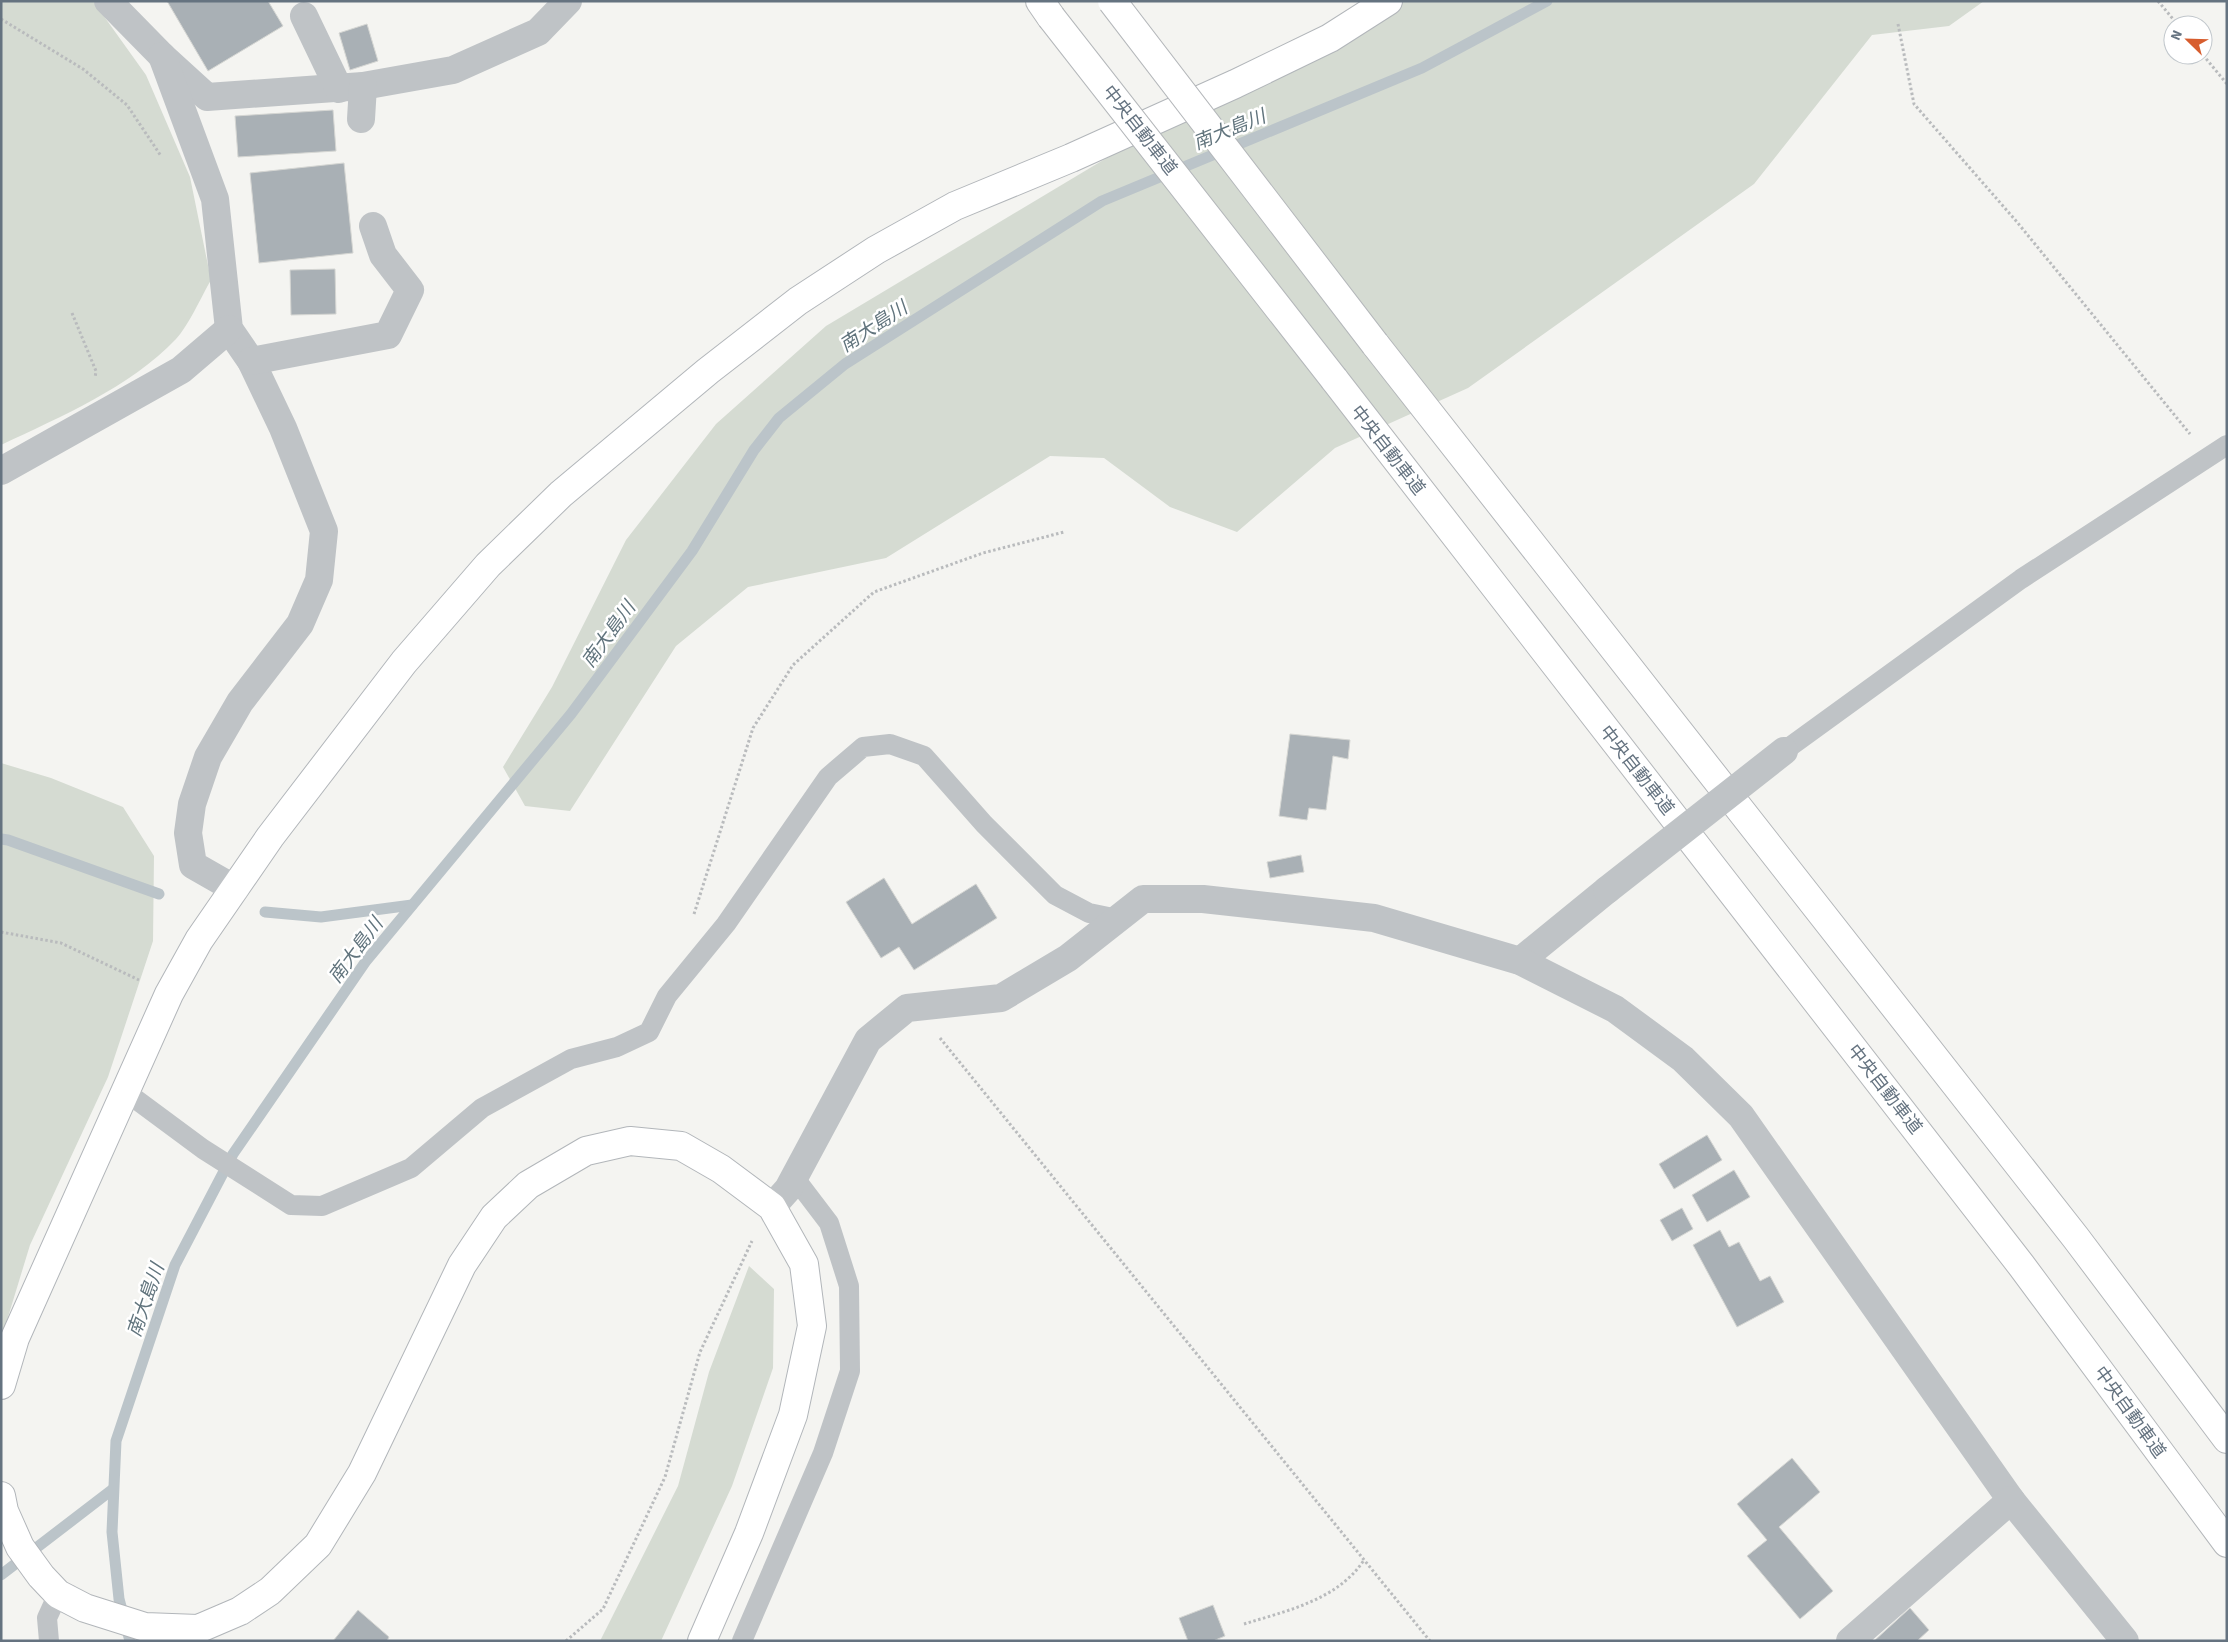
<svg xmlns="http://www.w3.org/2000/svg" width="2228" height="1642" viewBox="0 0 2228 1642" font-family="'Source Sans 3','Noto Sans JP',sans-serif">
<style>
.green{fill:#d5dbd2}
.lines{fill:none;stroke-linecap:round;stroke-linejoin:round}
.stream{stroke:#bbc4c9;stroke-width:11}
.building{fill:#a9b0b5;stroke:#d5d6d3}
.secondary-casing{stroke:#b2b6ba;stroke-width:30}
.highway-casing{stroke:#b4b7ba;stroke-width:30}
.path{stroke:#b9bbbd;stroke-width:3;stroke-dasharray:2.5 2.5;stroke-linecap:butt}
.lane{stroke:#bfc3c6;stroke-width:20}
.street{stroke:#bfc3c6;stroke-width:28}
.secondary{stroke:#fff;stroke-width:28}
.highway{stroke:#fff;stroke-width:28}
.highway-bridge-casing{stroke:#b4b7ba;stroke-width:30;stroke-linecap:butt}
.street-bridge{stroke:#bfc3c6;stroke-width:28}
.highway-bridge{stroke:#fff;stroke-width:28}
.labels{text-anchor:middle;stroke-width:5;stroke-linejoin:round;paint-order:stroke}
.street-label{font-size:18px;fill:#657380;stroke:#fff}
.water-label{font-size:19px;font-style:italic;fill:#61747d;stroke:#fff}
</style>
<rect width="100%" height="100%" fill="#f4f4f1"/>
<g class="green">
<path d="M1,1H93L146,75L190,177L211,280C201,297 189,325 176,339C129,388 62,416 1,445Z"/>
<path d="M1369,1H1984L1949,26L1872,35L1754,184L1468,388L1335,448L1237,532L1170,507L1104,458L1050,456L886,558L748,587L676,646L570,811L525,806L503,767L552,687L626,540L716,424L826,326Z"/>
<path d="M1,763L51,778L123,807L154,856L153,941L108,1077L30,1245L1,1340Z"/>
<path d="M749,1266L774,1289L773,1368L732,1486L661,1641H600L678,1486L709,1372Z"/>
</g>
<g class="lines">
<g class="stream">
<path d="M1,839L8,840L159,894"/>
<path d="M265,912L321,917L412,905"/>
<path d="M1,1575L113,1489"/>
<path d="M130,1641L119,1599L112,1532L116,1441L175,1265L233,1154L366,961L571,714L692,551L754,450L779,418L845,364L1102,201L1422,68L1547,1"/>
</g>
</g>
<g class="building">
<path d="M167,1H268L283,26L208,71Z"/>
<path d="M367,24L378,61L350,70L339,33Z"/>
<path d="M333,110L336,151L238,157L235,116Z"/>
<path d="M344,163L353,253L259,263L250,173Z"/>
<path d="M335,269L336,314L291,315L290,270Z"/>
<path d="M1290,734L1350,740L1348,759L1333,756L1326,810L1309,808L1307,820L1279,816Z"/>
<path d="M1301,855L1304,872L1270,878L1267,862Z"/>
<path d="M884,878L912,924L976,884L997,918L914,970L899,947L881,958L846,902Z"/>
<path d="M1707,1135L1722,1160L1674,1189L1659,1164Z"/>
<path d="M1734,1170L1750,1197L1707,1222L1692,1195Z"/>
<path d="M1682,1208L1693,1229L1672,1241L1660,1220Z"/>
<path d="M1720,1230L1729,1247L1739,1242L1760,1281L1770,1276L1784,1302L1737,1327L1693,1245Z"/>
<path d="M1792,1458L1820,1492L1779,1527L1833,1591L1800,1619L1747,1556L1767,1540L1737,1504Z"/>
<path d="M1213,1605L1225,1636L1213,1641H1188L1179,1618Z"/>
<path d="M1910,1608L1929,1630L1917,1641H1874Z"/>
<path d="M358,1610L389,1637L387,1641H333Z"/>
</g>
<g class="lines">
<defs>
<g id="secondary">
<path d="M1,1385L15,1338L169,994L199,940L270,837L404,662L488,565L561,494L708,371L798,301L876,250L955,206L1071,158L1235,84L1330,38L1388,1"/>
<path d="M1,1496L4,1511L20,1547L41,1576L58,1594L85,1608L145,1627L198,1629L240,1611L270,1591L318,1545L362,1473L462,1265L494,1217L528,1185L586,1151L630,1141L681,1146L721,1169L772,1207L804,1264L812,1326L793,1415L749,1533L702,1641"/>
</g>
<g id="highway">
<path d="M1040,1L1051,17"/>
<path d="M1375,344L2076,1238L2227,1439"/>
<path d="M1334,379L2021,1265L2227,1543"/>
</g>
</defs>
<use href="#secondary" class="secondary-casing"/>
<use href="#highway" class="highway-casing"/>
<g class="path">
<path d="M2158,1L2178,25"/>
<path d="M1,19L83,69L127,105L161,156"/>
<path d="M1898,24L1914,104L2017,222L2190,434"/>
<path d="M2203,55L2227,84"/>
<path d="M72,313L96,371L95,378"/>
<path d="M694,914L753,728L793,665L874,592L983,553L1064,532"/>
<path d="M1,932L61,943L139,980"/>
<path d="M940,1038L1430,1641"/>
<path d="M1244,1624C1286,1611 1338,1600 1364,1560"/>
<path d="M566,1641L603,1609L665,1477L700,1352L752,1241"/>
</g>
<g class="lane">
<path d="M1784,751L2021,579L2227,445"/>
<path d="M126,1092L203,1149L291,1205L322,1206L411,1168L482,1108L571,1059L617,1047L649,1032L667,996L726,924L828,777L863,747L890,744L924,756L984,824L1055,895L1089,913L1118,919"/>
<path d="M49,1641L47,1618L58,1594"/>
<path d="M742,1641L823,1453L850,1371L849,1286L829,1223L794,1177"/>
</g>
<g class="street">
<path d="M108,1L162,56L207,97L363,86L453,70L538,32L568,1"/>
<path d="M304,16L339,89"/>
<path d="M162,56L215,199L229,329L251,361L283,428L324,531L319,580L300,624L240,702L208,757L192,804L188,833L193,865L235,889"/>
<path d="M361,119L363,86"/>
<path d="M251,361L388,335L410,290L383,255L373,226"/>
<path d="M1,471L181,370L229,329"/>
<path d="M1520,961L1607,890"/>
<path d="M772,1207L788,1189L868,1040L907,1008L1001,998L1068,958L1143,899H1203L1374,918L1520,961L1615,1009L1683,1059L1741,1116L2011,1500L2125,1641"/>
<path d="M1850,1641L2011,1500"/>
</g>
<use href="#secondary" class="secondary"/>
<use href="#highway" class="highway"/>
<defs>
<g id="highway-bridge">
<path d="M1112,1L1375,344"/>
<path d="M1051,17L1334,379"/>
</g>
</defs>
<use href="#highway-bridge" class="highway-bridge-casing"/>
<path class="street-bridge" d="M1607,890L1784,751"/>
<use href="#highway-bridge" class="highway-bridge"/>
</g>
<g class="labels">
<g class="street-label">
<text transform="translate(1140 130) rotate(52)" y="6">中央自動車道</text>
<text transform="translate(1388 450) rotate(52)" y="6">中央自動車道</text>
<text transform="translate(1637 770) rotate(52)" y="6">中央自動車道</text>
<text transform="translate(1885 1089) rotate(52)" y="6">中央自動車道</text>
<text transform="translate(2130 1412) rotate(54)" y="6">中央自動車道</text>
</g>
<g class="water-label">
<text transform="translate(1229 129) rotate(-22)" y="7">南大島川</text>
<text transform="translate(873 326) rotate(-33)" y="7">南大島川</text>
<text transform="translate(608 634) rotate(-54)" y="7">南大島川</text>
<text transform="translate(355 950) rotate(-53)" y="7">南大島川</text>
<text transform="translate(145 1300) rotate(-71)" y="7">南大島川</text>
</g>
</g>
<rect width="2228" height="1642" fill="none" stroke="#657380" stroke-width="5"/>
<g transform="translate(2188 40) rotate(293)"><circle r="24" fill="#ffffff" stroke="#c1c7cc"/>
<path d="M0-4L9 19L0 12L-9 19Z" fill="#d75d2e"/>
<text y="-8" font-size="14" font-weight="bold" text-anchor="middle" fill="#657380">N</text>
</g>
</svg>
